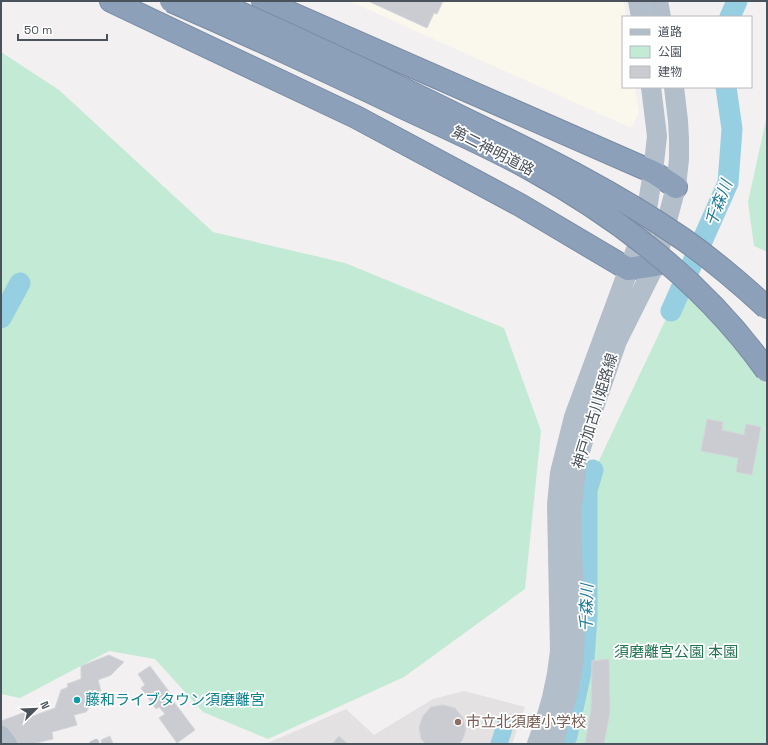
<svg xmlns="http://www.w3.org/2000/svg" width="768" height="745" viewBox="0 0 768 745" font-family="'Space Grotesk','Noto Sans JP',sans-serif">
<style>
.commercial{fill:#faf7ec}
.education{fill:#e3e1e1}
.green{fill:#c3ead4}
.water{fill:#96cfe2}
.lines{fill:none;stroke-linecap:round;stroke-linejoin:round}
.river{stroke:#96cfe2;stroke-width:21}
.building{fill:#cbccd2;stroke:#d4d6da}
.motorway-casing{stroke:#788ba4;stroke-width:24}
.service{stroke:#c0c6cd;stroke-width:6}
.primary{stroke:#b3becb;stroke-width:20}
.motorway{stroke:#8da0b9;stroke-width:22}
.motorway-bridge-casing{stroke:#788ba4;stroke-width:24;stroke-linecap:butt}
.motorway-bridge{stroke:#8da0b9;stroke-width:22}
.culture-dot{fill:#0f9aa8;stroke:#fff;stroke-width:1.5}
.education-dot{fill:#8d6e63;stroke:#fff;stroke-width:1.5}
.labels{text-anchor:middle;stroke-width:3.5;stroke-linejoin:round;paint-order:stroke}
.street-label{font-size:15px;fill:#4a525b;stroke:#fff}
.park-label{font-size:15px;fill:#22754f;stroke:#fff}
.culture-label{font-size:15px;fill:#0d838f;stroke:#fff;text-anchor:start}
.education-label{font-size:15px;fill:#785e54;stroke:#fff;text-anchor:start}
.water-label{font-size:16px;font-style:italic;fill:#1d7b9b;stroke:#fff}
</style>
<rect width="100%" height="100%" fill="#f2f0f0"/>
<path class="commercial" d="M349,1H624L626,17H623V87H635L639,112L633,126L629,127Z"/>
<path class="education" d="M464,691L525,707L512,744H266L346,709L374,735L433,699Z"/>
<g class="green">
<path d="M1,52L59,90L213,232L345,263L504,328L541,431L525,589L404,677L268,739L203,712L155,659L109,651L20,698L1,694Z"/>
<path d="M767,115V252L754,246L748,202Z"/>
<path d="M683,283L767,385V744H559L565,733L585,646L586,488Z"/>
</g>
<path class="water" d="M500,714L516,719L508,744H490Z"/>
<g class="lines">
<g class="river">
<path d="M730,17L737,1"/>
<path d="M671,311L728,183L732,129L726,87"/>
<path d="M1,318L20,283"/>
<path d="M563,744L567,736L584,658L587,617V490L593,470"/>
</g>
</g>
<g class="building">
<path d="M368,1H443L437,14L434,13L427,28Z"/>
<path d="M707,419L723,422L722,430L744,435L746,424L761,427L752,475L736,472L738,458L701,451Z"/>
<path d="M109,655L124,662L111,675L98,680L101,691L86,712L74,715L77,725L52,732L53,739L32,744H15L1,728V721L31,710L33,716L55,708L61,690L68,687L67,684L81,679V666Z"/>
<path d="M609,659L610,712L604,744H585L591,710L592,661Z"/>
<path d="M150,666L173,697L169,700L171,703L174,702L195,730L177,743L159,718L165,714L159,707L156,709L141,688L145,685L138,674Z"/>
<path d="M443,705L455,708L463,718L466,730L462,741L459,744H426L421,739L419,727L423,716L431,707Z"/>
<path d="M110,736L113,744H102L101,740Z"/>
<path d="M339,736L348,744H332Z"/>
</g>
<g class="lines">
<defs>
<g id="motorway">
<path d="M111,1L356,117L520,205L628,269L655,265"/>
<path d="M263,1L653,172L676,187"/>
</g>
</defs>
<use href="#motorway" class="motorway-casing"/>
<path class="service" d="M92,744L96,742"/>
<g class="primary">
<path d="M638,1L641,17"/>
<path d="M658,1L661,17"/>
<path d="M1,736L7,744"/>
<path d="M537,744C549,714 557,683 560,651L557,505L560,473L574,417L644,228L653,172L657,136L651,87"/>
<path d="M553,744L568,693L574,658L575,622L572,551L571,513L577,462L587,427L617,341L655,265L676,187L679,159V139L678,121L674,87"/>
</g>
<use href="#motorway" class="motorway"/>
<defs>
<g id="motorway-bridge">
<path d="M171,1C247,34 323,69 398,105C442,126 487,145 530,169C621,219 706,285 767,371"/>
<path d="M213,1C300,39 386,80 471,122C544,157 616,193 683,239C713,260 741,284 767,308"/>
</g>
</defs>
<use href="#motorway-bridge" class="motorway-bridge-casing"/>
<use href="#motorway-bridge" class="motorway-bridge"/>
</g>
<circle class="culture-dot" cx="77" cy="700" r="4"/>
<circle class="education-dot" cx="458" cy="722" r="4"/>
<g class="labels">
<g class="street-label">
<text transform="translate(493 151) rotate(27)" y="5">第二神明道路</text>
<text transform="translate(595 411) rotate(-73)" y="5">神戸加古川姫路線</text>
</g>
<g class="park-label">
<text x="676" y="657">須磨離宮公園 本園</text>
</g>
<g class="culture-label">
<text x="85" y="705">藤和ライブタウン須磨離宮</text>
</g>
<g class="education-label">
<text x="466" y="727">市立北須磨小学校</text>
</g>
<g class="water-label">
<text transform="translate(718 203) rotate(-69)" y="6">千森川</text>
<text transform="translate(586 608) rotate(-89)" y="6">千森川</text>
</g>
</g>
<rect width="768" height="745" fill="none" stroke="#4a525b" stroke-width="4"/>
<rect x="622" y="16" width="130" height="72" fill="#ffffff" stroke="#b7babd"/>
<rect x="630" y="29" width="20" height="6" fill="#b3becb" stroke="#b7babd"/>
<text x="658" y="36" font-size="12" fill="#4a525b">道路</text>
<rect x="630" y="46" width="20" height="12" fill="#c3ead4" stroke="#b7babd"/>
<text x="658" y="56" font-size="12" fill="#4a525b">公園</text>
<rect x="630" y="66" width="20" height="12" fill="#cbccd2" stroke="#b7babd"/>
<text x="658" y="76" font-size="12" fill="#4a525b">建物</text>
<g transform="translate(36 709) rotate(67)" stroke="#ffffff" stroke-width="3" paint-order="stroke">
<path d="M0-3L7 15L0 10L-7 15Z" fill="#4a525b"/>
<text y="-6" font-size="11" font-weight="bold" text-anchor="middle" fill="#4a525b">N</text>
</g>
<path d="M18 34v6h89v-6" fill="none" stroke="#4a525b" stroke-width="2"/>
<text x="24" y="34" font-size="12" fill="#4a525b" stroke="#ffffff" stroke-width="3" paint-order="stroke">50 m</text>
</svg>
